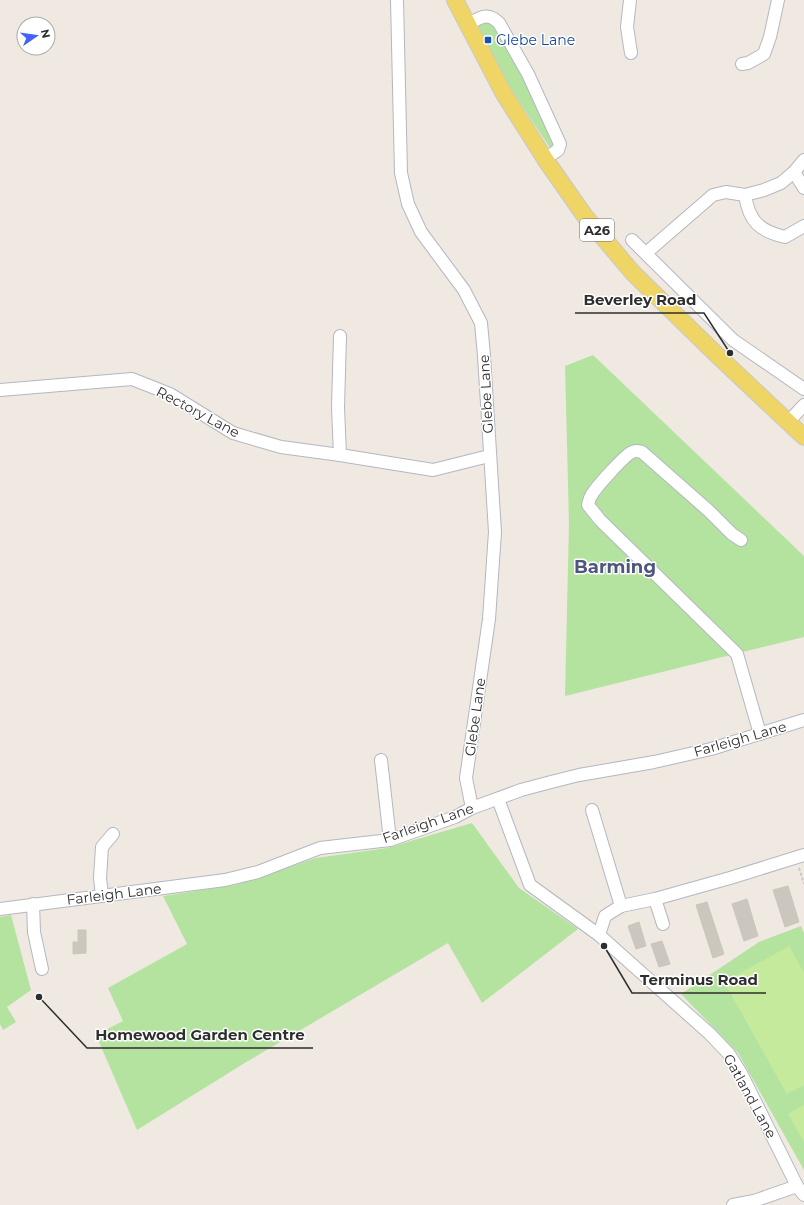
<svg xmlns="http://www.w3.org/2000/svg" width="804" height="1205" viewBox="0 0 804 1205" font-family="Montserrat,sans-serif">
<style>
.green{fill:#b4e3a0}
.pitch{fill:#c6ea9c}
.building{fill:#cbc7bf;stroke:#cbc5ba}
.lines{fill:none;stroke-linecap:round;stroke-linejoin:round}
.minor-casing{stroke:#b4b7c1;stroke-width:14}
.major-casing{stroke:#c9c9c9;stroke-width:18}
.path{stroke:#c9c9c9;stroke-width:2;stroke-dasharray:3 2;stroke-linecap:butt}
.minor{stroke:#fff;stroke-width:12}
.major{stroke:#efd466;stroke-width:16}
.transit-dot{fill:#1a4fb4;stroke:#fff;stroke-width:1.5}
.labels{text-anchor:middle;stroke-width:3;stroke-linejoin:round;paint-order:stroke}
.shield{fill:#fff;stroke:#6d6d6d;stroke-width:1}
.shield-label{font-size:13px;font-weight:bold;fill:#2e2e2e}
.transit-label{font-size:14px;fill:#164399;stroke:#fff;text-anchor:start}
.street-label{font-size:14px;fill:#2e2e2e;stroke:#fff}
.district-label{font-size:18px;font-weight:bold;fill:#4e557f;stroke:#fff}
.leader{fill:none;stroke:#2e2e2e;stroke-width:1.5}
.callout-dot{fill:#2e2e2e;stroke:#fff;stroke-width:1.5}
.callout-label{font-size:15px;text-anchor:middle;font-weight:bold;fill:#2e2e2e;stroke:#fff;stroke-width:3;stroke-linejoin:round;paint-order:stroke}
</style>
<rect width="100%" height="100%" fill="#efe9e1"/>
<g class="green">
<path d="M486,20L498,27L555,141L552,149L550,148L511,89L479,28V25Z"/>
<path d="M593,355L804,556V637L565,696L569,523L565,366Z"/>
<path d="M472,823L519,888L578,929L482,1003L448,943L243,1064L137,1130L96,1035L123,1021L108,988L187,944L163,896L235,885L316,858L387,848Z"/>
<path d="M11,915L31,990L7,1007L16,1022L3,1030L0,1024V917Z"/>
<path d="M801,926L804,933V1170L738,1053L681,994L759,942Z"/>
</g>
<g class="pitch">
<path d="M789,946L804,973V1085L787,1094L724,982Z"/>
<path d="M804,1105V1142L788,1114Z"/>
</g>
<g class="building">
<path d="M788,886L799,922L785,927L773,890Z"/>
<path d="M747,899L758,936L744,941L732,904Z"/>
<path d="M707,902L724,954L713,958L696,905Z"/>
<path d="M639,922L646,946L636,949L628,926Z"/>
<path d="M78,930H86V953L73,954V942H78Z"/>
<path d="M662,941L670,964L659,967L651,944Z"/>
</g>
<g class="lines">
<defs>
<g id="minor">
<path d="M397,0L401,173L408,204L421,232L464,290L481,323L484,356L495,532L489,619L466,778L472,808"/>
<path d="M630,0L627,27L631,53"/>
<path d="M467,25C480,18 487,11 499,23L528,74L560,144L558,150L545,159"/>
<path d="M742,64L748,63L764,54L770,37L778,0"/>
<path d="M794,172L804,188"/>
<path d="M745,195C749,221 759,231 785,237L804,226"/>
<path d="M632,240L733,340L804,389"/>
<path d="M646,253L713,195L726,192L745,195L764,190L781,183L794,172L804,160"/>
<path d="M0,390L132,379L170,394L233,433L281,447L340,455L433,470L489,456"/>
<path d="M789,421L804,405"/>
<path d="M340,455L338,407L340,336"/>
<path d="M741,540L732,534L709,511L642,452C638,451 636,450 632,452C624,456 596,487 591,496C589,499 589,502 588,505L600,520L737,654L760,734"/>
<path d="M381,760L390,840"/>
<path d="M498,799L530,885L599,935L710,1034L729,1054L742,1075L797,1186L804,1195"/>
<path d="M592,810L621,906"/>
<path d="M102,895L100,878L102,847L113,834"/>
<path d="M655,899L663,924"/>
<path d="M33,904L34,932L42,969"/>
<path d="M0,909L225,880L258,872L320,848L390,840L455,817L472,808L521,790L551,782L579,775L654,762L711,749L804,720"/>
<path d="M599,935L605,916L621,906L655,899L730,878L804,855"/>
<path d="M733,1205L754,1201L797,1186"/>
</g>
<path id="major" d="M455,0L504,94L545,159L584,215L633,273L717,355L804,437"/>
</defs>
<use href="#minor" class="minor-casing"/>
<use href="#major" class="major-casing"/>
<g class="path">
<path d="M799,868L804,884"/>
<path d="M717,1028L722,1024"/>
</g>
<use href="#minor" class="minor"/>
<use href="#major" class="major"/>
</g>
<rect class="transit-dot" x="484" y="36" width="8" height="8" rx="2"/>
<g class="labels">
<rect class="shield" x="580" y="219" width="34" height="22" rx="3"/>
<g class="shield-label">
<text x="597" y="235">A26</text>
</g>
<g class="transit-label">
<text x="496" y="45">Glebe Lane</text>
</g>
<g class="street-label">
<text transform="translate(486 394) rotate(-93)" y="5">Glebe Lane</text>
<text transform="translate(198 412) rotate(28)" y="5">Rectory Lane</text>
<text transform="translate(475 717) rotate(-82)" y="5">Glebe Lane</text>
<text transform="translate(740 739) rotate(-16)" y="5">Farleigh Lane</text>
<text transform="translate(428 823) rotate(-19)" y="5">Farleigh Lane</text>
<text transform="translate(114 894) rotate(-7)" y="5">Farleigh Lane</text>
<text transform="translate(750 1096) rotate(61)" y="5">Gatland Lane</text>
</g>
<g class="district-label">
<text x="615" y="573">Barming</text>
</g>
</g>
<path class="leader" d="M730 353L704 313H575M604 946L632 993H766M39 997L87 1048H313"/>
<g class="callout-dot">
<circle cx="730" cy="353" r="4"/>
<circle cx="604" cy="946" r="4"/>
<circle cx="39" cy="997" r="4"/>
</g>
<g class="callout-label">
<text x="640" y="305">Beverley Road</text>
<text x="699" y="985">Terminus Road</text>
<text x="200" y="1040">Homewood Garden Centre</text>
</g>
<g transform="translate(36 36) rotate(77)"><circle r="19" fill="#ffffff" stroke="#ababab"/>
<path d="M0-3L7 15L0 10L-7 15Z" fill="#4661f7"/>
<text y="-6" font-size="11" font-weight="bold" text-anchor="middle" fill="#2e2e2e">N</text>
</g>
</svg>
